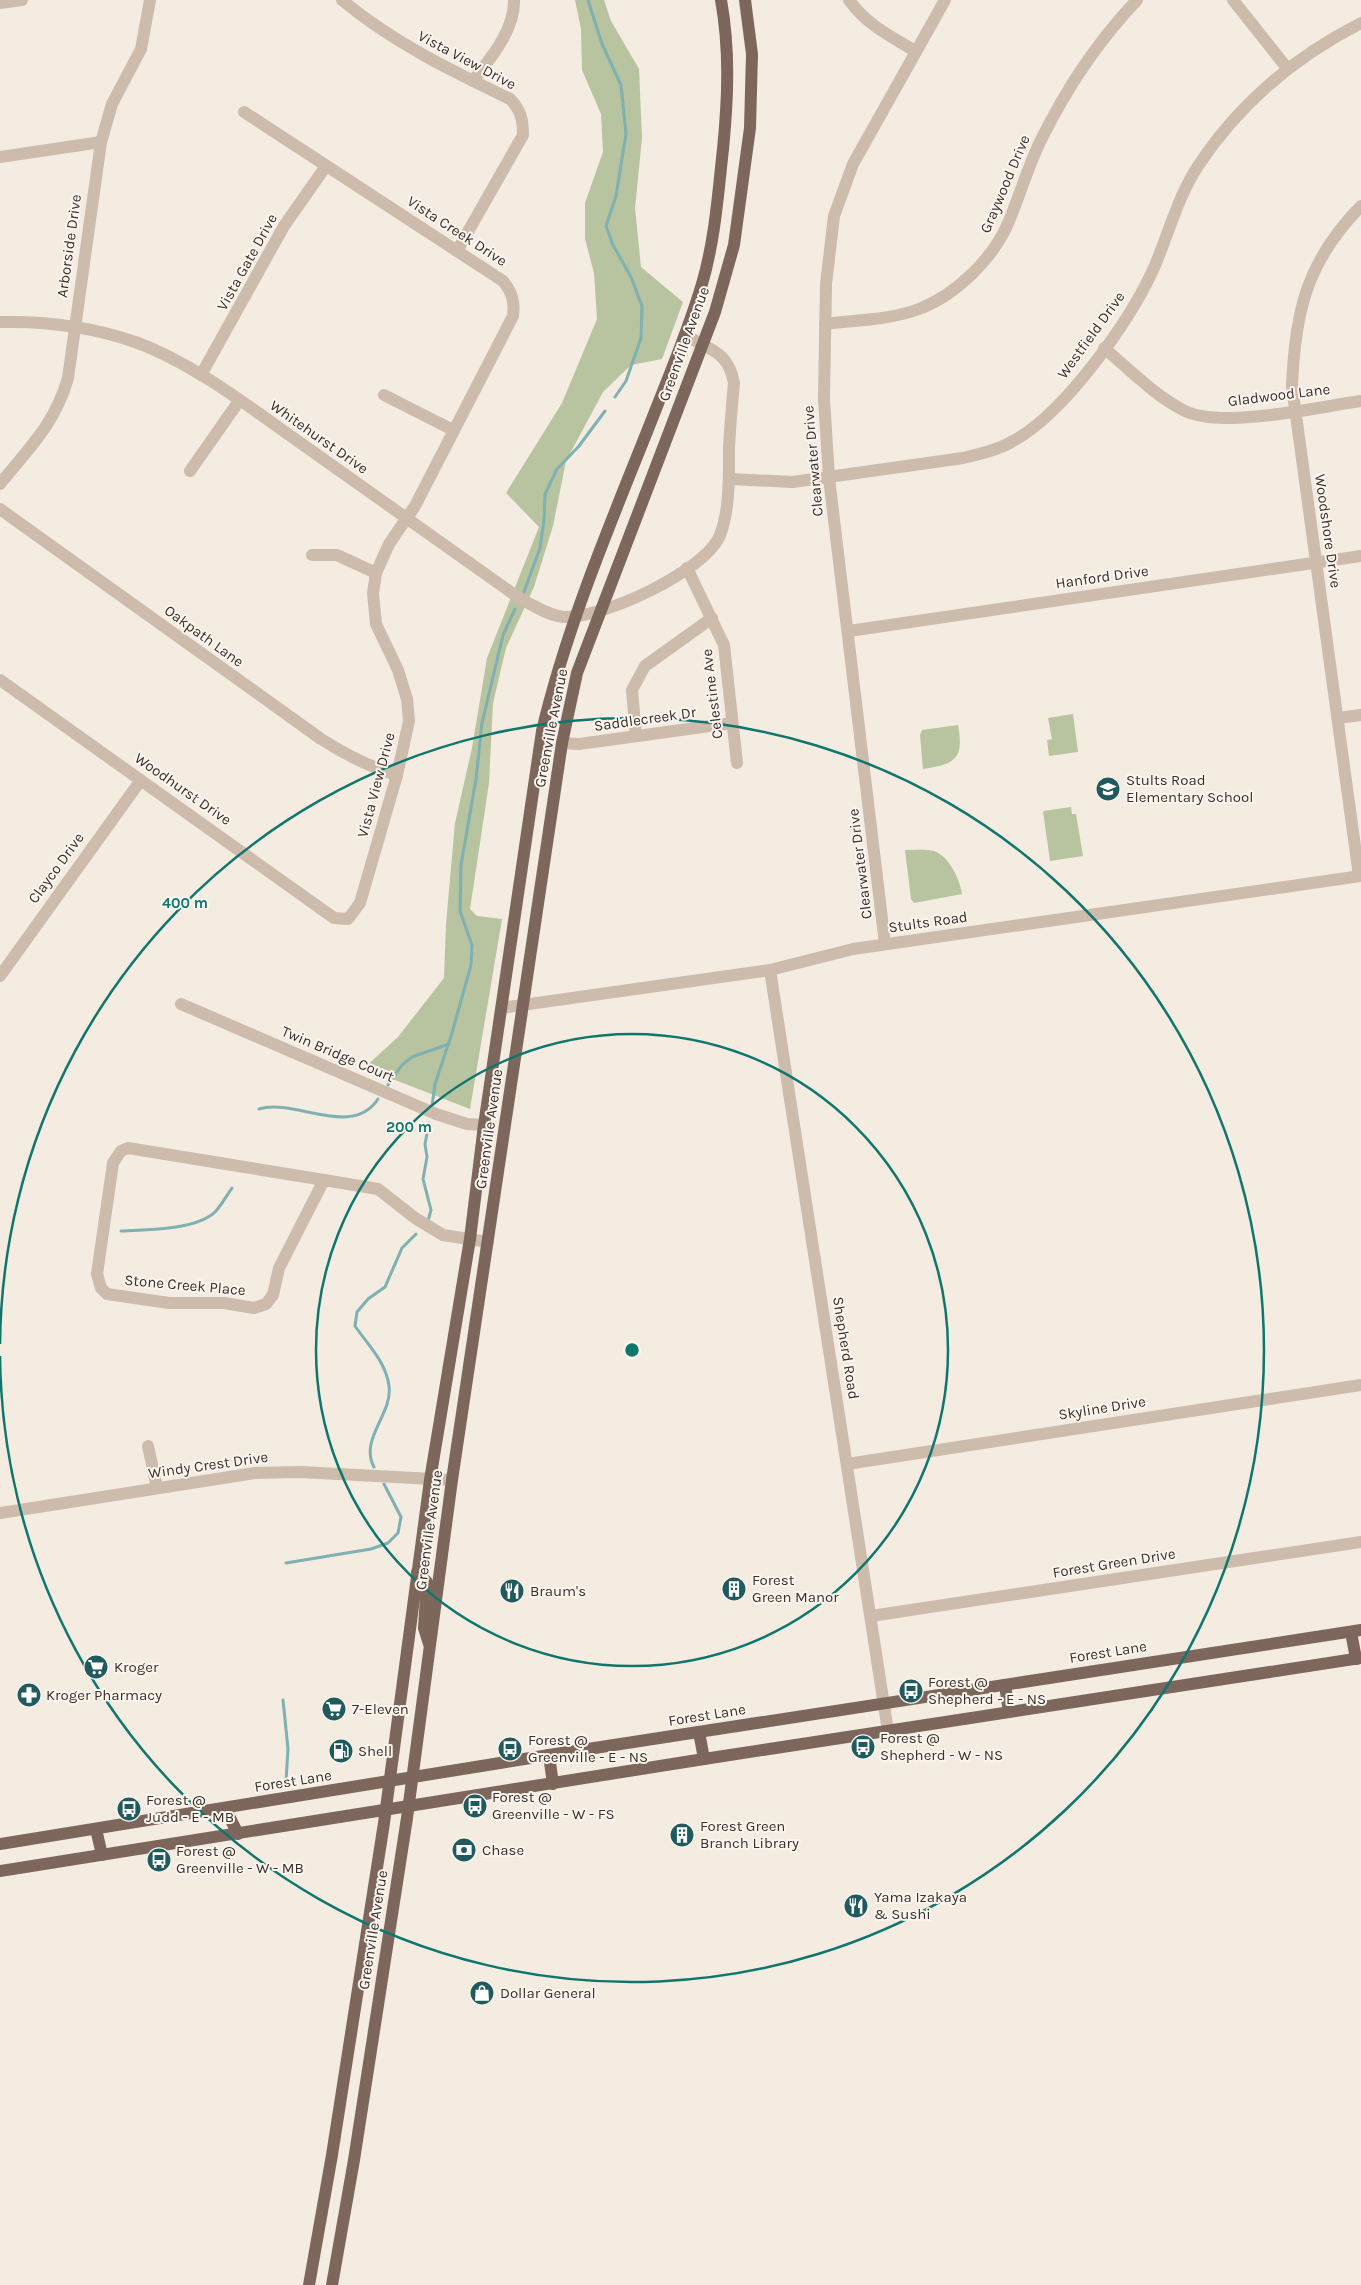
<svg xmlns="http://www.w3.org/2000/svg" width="1361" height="2285" viewBox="0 0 1361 2285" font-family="Karla,sans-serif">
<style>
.green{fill:#b8c4a0}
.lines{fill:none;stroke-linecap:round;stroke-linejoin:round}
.stream{stroke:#7fb0b2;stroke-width:3}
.minor{stroke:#cdbbac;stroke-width:12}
.major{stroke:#7d675c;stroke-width:12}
.ring{fill:none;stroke:#0f766e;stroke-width:2.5}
.labels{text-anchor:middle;stroke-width:4;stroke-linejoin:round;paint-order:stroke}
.street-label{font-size:15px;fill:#3b302b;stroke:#fbf5ee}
.poi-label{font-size:15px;fill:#3b302b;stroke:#fbf5ee;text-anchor:start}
.centre{fill:#0f766e;stroke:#fbf5ee;stroke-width:2.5}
.ring-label{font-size:15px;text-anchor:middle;font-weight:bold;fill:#0f766e;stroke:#fbf5ee;stroke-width:4;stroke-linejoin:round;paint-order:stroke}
</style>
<rect width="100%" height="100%" fill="#f4ebe1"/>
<g class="green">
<path d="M575,0H604L611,21L639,69L642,138L635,208L641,267L683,302L662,359L631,365L603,392L566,461L553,526L534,587L506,648L493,703L489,783L470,909L477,916L502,919L470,1109L364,1068L398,1037L444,978L446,924L455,823L472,748L487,658L539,527L506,493L562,403L597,319L594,273L585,239V203L603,152L601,114L582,70L581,29Z"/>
<path d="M1073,714L1078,752L1049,756L1047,740L1052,739L1048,718Z"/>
<path d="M958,725C964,759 956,764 923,769L920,735L922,730Z"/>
<path d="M1071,807L1072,814H1076L1083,856L1050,861L1043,811Z"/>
<path d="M905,850C914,850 925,849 934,851C949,856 960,880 962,894L914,903L911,899Z"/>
</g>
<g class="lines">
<g class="stream">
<path d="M588,0L602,44L621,85L626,134L616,196L606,226L613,245L631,277L642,306L641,338L626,381L615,397"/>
<path d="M524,592L540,548L544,520L545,494L557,469L579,446L605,411"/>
<path d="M388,1085L402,1065L412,1057L449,1044"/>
<path d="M432,1106L435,1084L452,1033L471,965L472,945L460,911L461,865L476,779L482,723L503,635L515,609"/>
<path d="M259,1109C295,1098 352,1139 378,1099"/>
<path d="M428,1221L431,1210L423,1179L427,1157L425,1144L429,1123"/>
<path d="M121,1231C146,1230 198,1230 216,1211C222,1204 227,1195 232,1188"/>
<path d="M374,1467C359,1439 393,1414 389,1386C386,1362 368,1345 355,1326L357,1312L368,1299L385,1287L402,1248L416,1234"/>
<path d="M286,1563L371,1549L388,1543L398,1533L401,1517L384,1484"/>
<path d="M283,1700L288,1749L286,1781"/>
</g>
<g class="minor">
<path d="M342,0C392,42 452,71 510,99C521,110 523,120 523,135L457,251"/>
<path d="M849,0C866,24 890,36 915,51"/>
<path d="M1233,0L1287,68"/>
<path d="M0,3L22,0"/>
<path d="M473,81C490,59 515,30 514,0"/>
<path d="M0,157L101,142"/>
<path d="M0,322C47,321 94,327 138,343C196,365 252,409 302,444C375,496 448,548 522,600C535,606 549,616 564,617C602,619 706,571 720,535C730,510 729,474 729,448C730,426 732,405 734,383C728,351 710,350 685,335"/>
<path d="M825,324C855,320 890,320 919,309C956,295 994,258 1009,221C1020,195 1028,166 1041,140C1066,89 1098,41 1137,0"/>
<path d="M1104,348C1129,369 1154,395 1183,410C1219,430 1318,407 1361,401"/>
<path d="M201,375L284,226L326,166"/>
<path d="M384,395L453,430"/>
<path d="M190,471L239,401"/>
<path d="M729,479L793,482L963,458C980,454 998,450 1013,441C1064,414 1129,322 1153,270C1168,236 1177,198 1198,166C1239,104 1294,57 1361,23"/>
<path d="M0,484C29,448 55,424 68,378L101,142L112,104L141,49L150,0"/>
<path d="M0,509L321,739C346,755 369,767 397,775"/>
<path d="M312,555H337L376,573"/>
<path d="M687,568L724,645L737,763"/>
<path d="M849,631L1361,556"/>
<path d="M0,680L334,918L348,919L360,903L397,775L409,721L407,699L398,670L376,624L373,593L376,573L389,544L415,506L513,316C515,302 512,292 503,281L244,112"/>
<path d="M1338,718L1361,715"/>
<path d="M636,736L632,690L645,666L712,618"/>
<path d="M562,743L579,744L732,723"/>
<path d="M1359,876L1292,386C1295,311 1307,261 1361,206"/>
<path d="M885,944L829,478L824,398L826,284L834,216L853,164L945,0"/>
<path d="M770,970L888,1731"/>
<path d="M0,976L141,780"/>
<path d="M181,1004L436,1114L467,1124L484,1125"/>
<path d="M501,1008L770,970L853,949L1361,876"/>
<path d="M128,1148L324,1180L279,1268L273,1295L266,1304L254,1308L224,1303H169L107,1294L101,1288L97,1274L113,1163L121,1151Z"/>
<path d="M324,1180L378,1189L415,1218L443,1235L488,1242"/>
<path d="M148,1446L157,1488"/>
<path d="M847,1464L1361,1385"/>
<path d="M0,1513L255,1473L300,1472L452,1480"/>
<path d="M871,1616L1361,1542"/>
</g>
<g class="major">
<path d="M417,1572L427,1582L424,1628L429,1644"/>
<path d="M1351,1632L1356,1659"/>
<path d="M1005,1685L1009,1712"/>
<path d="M699,1732L704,1759"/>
<path d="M549,1755L553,1784"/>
<path d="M225,1808L238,1834"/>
<path d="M96,1829L102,1855"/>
<path d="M0,1844L549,1755L1361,1630"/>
<path d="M0,1871L704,1759L1361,1658"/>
<path d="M309,2285L332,2155L384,1823L430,1480L470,1239L484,1125L542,731C568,621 613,518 654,414C671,371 689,328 702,284C715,240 718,194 723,149C728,98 730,50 721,0"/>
<path d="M332,2285L354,2160L407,1818L452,1480L562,743L577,673L715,312L734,245L750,128L752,54L745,0"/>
</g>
</g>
<g class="ring">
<circle cx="632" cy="1350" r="316"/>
<path d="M0 1344A632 632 0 1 1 0 1356"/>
</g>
<defs>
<symbol id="school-disc" viewBox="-11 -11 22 22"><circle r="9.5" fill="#1f5a5e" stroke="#fbf5ee"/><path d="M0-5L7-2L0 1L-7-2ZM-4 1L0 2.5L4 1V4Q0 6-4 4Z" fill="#fff"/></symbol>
<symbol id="building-disc" viewBox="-11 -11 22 22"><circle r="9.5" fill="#1f5a5e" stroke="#fbf5ee"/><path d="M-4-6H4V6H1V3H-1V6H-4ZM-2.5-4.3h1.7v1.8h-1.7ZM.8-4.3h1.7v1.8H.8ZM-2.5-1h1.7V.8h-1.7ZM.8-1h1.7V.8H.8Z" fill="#fff"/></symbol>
<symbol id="restaurant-disc" viewBox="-11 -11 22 22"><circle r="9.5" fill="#1f5a5e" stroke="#fbf5ee"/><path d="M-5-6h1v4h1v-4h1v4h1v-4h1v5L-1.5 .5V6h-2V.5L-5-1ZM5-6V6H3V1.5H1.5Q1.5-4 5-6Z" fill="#fff"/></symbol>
<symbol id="supermarket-disc" viewBox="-11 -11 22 22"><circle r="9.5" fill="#1f5a5e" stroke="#fbf5ee"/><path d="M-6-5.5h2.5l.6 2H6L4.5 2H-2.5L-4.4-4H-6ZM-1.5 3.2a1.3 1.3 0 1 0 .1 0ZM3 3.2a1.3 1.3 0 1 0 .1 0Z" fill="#fff"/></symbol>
<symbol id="bus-disc" viewBox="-11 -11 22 22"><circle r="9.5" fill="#1f5a5e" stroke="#fbf5ee"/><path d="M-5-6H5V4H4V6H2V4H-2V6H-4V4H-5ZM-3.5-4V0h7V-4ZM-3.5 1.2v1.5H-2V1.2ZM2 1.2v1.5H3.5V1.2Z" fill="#fff"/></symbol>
<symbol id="pharmacy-disc" viewBox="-11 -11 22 22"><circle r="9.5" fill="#1f5a5e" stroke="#fbf5ee"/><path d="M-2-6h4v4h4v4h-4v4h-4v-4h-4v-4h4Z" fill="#fff"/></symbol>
<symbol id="fuel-disc" viewBox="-11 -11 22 22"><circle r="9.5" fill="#1f5a5e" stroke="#fbf5ee"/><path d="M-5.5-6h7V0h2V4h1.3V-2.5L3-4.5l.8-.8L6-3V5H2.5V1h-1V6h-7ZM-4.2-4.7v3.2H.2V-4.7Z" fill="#fff"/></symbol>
<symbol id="bank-disc" viewBox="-11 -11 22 22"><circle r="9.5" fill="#1f5a5e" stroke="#fbf5ee"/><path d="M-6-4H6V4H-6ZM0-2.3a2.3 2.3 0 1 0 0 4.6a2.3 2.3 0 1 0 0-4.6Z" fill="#fff"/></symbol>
<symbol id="shop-disc" viewBox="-11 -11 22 22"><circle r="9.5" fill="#1f5a5e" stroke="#fbf5ee"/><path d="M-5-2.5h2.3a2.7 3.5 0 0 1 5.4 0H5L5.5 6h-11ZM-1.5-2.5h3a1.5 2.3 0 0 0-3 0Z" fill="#fff"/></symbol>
</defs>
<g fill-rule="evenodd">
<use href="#school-disc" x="1094" y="775" width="28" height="28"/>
<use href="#building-disc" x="720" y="1575" width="28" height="28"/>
<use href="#restaurant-disc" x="498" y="1577" width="28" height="28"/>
<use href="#supermarket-disc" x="82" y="1653" width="28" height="28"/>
<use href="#bus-disc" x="897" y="1677" width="28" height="28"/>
<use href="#pharmacy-disc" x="15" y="1681" width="28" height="28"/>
<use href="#supermarket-disc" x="320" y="1695" width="28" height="28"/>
<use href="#bus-disc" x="849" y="1733" width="28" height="28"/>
<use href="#bus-disc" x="496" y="1735" width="28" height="28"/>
<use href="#fuel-disc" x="327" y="1737" width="28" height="28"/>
<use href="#bus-disc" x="461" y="1792" width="28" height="28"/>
<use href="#bus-disc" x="115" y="1795" width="28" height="28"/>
<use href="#building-disc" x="668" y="1821" width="28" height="28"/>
<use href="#bank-disc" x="450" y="1836" width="28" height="28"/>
<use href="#bus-disc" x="145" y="1846" width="28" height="28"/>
<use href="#restaurant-disc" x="842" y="1892" width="28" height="28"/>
<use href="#shop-disc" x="468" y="1979" width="28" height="28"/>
</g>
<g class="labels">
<g class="street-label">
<text transform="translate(467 60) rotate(28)" y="5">Vista View Drive</text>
<text transform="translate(1005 184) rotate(-67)" y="5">Graywood Drive</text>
<text transform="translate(457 231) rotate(33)" y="5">Vista Creek Drive</text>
<text transform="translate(69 246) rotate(-82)" y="5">Arborside Drive</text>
<text transform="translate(247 262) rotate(-61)" y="5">Vista Gate Drive</text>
<text transform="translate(1091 335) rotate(-54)" y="5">Westfield Drive</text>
<text transform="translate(684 344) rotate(-70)" y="5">Greenville Avenue</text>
<text transform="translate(1279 395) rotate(-7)" y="5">Gladwood Lane</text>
<text transform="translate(319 437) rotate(35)" y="5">Whitehurst Drive</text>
<text transform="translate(813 461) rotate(-95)" y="5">Clearwater Drive</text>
<text transform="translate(1328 531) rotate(82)" y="5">Woodshore Drive</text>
<text transform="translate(1102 577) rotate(-8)" y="5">Hanford Drive</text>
<text transform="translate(204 636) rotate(36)" y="5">Oakpath Lane</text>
<text transform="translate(712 694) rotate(-97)" y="5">Celestine Ave</text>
<text transform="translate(645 719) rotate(-8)" y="5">Saddlecreek Dr</text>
<text transform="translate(551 728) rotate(-79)" y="5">Greenville Avenue</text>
<text transform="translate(376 785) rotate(-75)" y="5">Vista View Drive</text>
<text transform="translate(183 789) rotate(35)" y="5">Woodhurst Drive</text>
<text transform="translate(860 864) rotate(-97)" y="5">Clearwater Drive</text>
<text transform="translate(56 868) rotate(-54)" y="5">Clayco Drive</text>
<text transform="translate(928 922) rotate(-8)" y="5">Stults Road</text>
<text transform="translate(338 1054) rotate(23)" y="5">Twin Bridge Court</text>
<text transform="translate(489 1129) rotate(-82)" y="5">Greenville Avenue</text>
<text transform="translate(185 1285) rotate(5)" y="5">Stone Creek Place</text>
<text transform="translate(846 1348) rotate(81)" y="5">Shepherd Road</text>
<text transform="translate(1102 1408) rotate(-9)" y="5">Skyline Drive</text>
<text transform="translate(208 1465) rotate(-8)" y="5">Windy Crest Drive</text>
<text transform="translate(429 1530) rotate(-82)" y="5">Greenville Avenue</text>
<text transform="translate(1114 1563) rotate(-9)" y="5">Forest Green Drive</text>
<text transform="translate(1108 1652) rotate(-9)" y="5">Forest Lane</text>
<text transform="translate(707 1715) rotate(-9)" y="5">Forest Lane</text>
<text transform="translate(293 1781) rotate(-9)" y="5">Forest Lane</text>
<text transform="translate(373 1930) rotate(-81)" y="5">Greenville Avenue</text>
</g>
<g class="poi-label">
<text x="1126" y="785">Stults Road<tspan x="1126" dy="17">Elementary School</tspan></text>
<text x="752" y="1585">Forest<tspan x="752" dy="17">Green Manor</tspan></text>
<text x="530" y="1596">Braum's</text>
<text x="114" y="1672">Kroger</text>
<text x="928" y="1687">Forest @<tspan x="928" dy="17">Shepherd - E - NS</tspan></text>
<text x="46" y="1700">Kroger Pharmacy</text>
<text x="352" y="1714">7-Eleven</text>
<text x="880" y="1743">Forest @<tspan x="880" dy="17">Shepherd - W - NS</tspan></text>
<text x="528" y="1745">Forest @<tspan x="528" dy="17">Greenville - E - NS</tspan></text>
<text x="358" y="1756">Shell</text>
<text x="492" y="1802">Forest @<tspan x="492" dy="17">Greenville - W - FS</tspan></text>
<text x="146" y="1805">Forest @<tspan x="146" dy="17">Judd - E - MB</tspan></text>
<text x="700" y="1831">Forest Green<tspan x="700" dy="17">Branch Library</tspan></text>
<text x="482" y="1855">Chase</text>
<text x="176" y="1856">Forest @<tspan x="176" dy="17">Greenville - W - MB</tspan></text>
<text x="874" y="1902">Yama Izakaya<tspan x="874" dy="17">&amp; Sushi</tspan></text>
<text x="500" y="1998">Dollar General</text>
</g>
</g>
<circle cx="632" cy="1350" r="8" class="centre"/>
<g class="ring-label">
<text x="185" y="908">400 m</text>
<text x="409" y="1132">200 m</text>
</g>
</svg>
